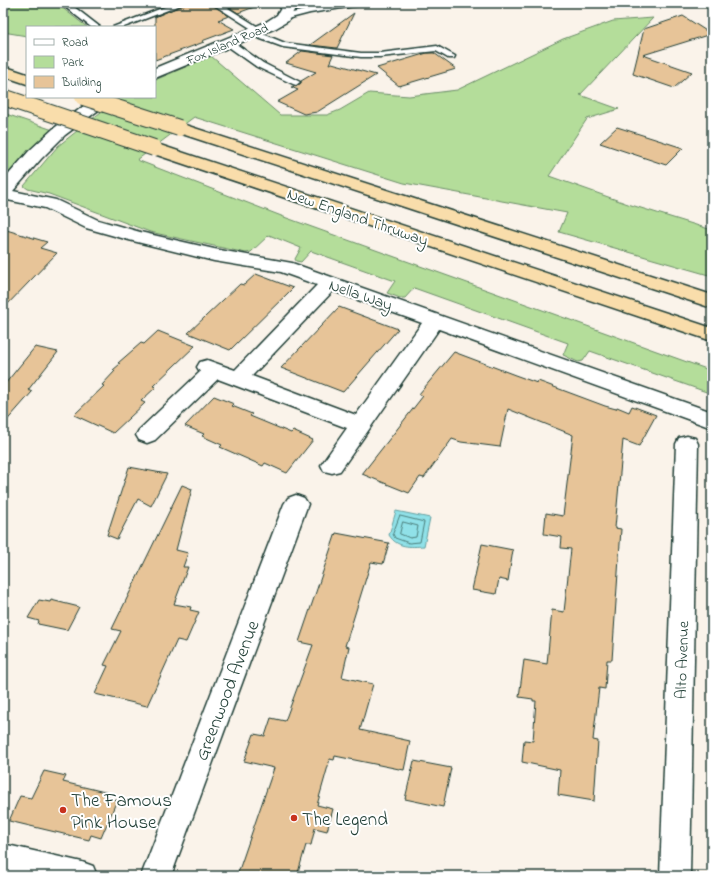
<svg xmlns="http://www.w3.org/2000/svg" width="715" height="879" viewBox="0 0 715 879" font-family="'Indie Flower',sans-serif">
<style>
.green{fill:#b4dd9a;stroke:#6a8d67}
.water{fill:#90e1e8;stroke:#639fa0}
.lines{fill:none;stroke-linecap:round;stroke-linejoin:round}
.shore{stroke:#4c7f7c;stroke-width:1}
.building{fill:#e7c498;stroke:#1f3d34}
.lane-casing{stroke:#1f3d34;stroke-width:3}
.street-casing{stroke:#1f3d34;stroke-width:3}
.highway-casing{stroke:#1f3d34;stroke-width:3}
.lane{fill:#fff;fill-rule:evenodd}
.street{fill:#fff;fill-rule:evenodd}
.highway{fill:#f9ddab;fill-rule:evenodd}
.highway-bridge-casing{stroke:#1f3d34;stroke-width:18;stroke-linecap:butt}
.highway-bridge{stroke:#f9ddab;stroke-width:16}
.poi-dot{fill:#c8321e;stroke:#fff;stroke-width:1.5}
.labels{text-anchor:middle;stroke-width:4;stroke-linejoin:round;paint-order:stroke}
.far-street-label{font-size:13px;fill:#1f3d34;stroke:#fff}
.street-label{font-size:16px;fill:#1f3d34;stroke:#fff}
.near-street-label{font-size:19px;fill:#1f3d34;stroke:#fff}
.near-poi-label{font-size:19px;fill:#1f3d34;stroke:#fff;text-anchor:start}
</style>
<rect width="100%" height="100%" fill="#faf3ea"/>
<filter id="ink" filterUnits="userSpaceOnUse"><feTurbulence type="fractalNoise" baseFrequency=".025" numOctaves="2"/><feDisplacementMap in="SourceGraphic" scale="8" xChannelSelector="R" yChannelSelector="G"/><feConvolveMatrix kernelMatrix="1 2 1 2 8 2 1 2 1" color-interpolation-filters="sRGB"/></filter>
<g filter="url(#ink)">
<g class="green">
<path d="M11,3H56L87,27H27V36L3,32V4Z"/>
<path d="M653,18L580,95L619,109L587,119L549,176L628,204L712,230V276L559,232L567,213L404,183L194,117L137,160L284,217L712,371V394L590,351L583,361L578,362L563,355L568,343L414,288L405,298H400L387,293L395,281L311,251L301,262L296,261L295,259L301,248L269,235L251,252L246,253L150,232L49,194L28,189L24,186L58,146L120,97H155V80L211,56L280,115H327L340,110L369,93L409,96L457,90L563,39L613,21Z"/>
<path d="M3,113L59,132L3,187Z"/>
</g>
<path class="water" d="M396,511L430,518L424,546C410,547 397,548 389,535Z"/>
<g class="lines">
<g class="shore">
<path d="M400,516L424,522L420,542L409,543L395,538L393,534Z"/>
<path d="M403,522L418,526L416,537L410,538L400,534Z"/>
</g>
</g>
<g class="building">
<path d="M187,3H210L229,16L218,20L234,29L202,41L204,42L155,60V17Z"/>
<path d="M223,3H256L257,6L238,13Z"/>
<path d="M354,13L337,48L310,45Z"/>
<path d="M683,16L711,34L643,55L692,72L674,88L633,74L644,29Z"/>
<path d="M302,51L333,55L329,64L332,63L376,75L317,112L304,114L277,102L298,90L291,87L297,86L301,83V81L316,72L286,63Z"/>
<path d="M427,53H434L456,69L399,86L377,68Z"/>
<path d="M617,127L655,139L683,148L666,165L600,143Z"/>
<path d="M3,229L47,242L40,248L57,253L3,309Z"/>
<path d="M256,274L293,288L230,350L188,333L240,284L244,285Z"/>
<path d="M339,307L398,329L343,392L281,368Z"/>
<path d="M158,331L195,346L153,386L156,387L141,401L145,403L113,433L74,415L104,386L102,385L115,371L113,370L120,364L118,363L141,343L144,344Z"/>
<path d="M35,347L58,352L28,390L32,392L3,425V383L5,384Z"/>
<path d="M454,352L515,375L537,383L538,381L605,406L616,409L617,407L629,412L632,406L656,415L639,446L623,440L615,528L621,529L612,660H607L605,689L599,688L593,740L598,741L594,801L558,795L560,770L522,762L524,740L533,741L536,701H533V699L519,697L524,660L547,664L552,610L564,612L571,549L561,548L562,537L544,534L546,513L563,516L573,435L508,409L500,447L461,442L452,439L424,478L420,477L409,493L362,474L423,396L419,394Z"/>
<path d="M214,396L234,404L232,406L252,414L250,416L291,433L293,431L313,440L287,473L265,463L263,466L220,447L222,445L202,436L204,434L185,426Z"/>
<path d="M129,467L167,474L151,506L138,499L117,539L107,535Z"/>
<path d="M182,485L192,489L176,550L188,553L183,567H188L174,604L191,607L190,610L199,612L186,642L177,640L147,706L95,694L108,666L104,665L121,631L112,629Z"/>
<path d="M336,533L389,543L383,564L371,562L345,646L349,647L342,677L373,684L360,730L410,741L404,770L335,756L334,760L330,759L317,805L333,809L327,831L315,828L311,845H306L297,876H237L274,768L244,761L254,734L265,736L271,718L285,721L313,645L299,642Z"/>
<path d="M482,544L513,550L508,581L499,579L496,594L472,590Z"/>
<path d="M39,600L50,602L51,600L79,607L67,630L38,624L39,621L28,618Z"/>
<path d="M414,761L451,768L443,807L405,799Z"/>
<path d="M44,771L66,776L63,782L109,793L107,798L117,800L101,838L91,835L89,840L9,821L20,796L31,798Z"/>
</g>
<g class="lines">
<defs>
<g id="lane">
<path d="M60,3H69L100,27H91Z"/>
<path d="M175,3H186L124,27H113Z"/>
<path d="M211,3H220L263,30L258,32L285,43L361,53H380L437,46L455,56L454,58H448L436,51L380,57H361L283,47L250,35V31H255Z"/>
<path d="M346,3H365L361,5L310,13L283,20L279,18L280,16L309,9Z"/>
<path d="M226,41H232L263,63L300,82L296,85L293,84L257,67L226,45Z"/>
</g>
<g id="street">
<path d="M284,3H298L288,21L276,28L155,78V68L266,22L277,15Z"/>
<path d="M96,97H114L112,100L65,135L41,159L13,191L56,200L98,220L140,232L214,249L292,263L712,412V428L439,329L340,471L332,473L324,471L321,465L347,428L218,379L155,440L147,443L139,440L136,435L139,430L200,372L197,367L200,362L207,360L235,370L317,285L281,272L214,261L129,240L86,228L45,208L3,199V181L29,151L53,129ZM333,291L422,323L356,415L252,376Z"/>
<path d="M687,436L695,438L698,444L690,876H660L676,444L679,438Z"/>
<path d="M296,495L304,498L308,504L171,876H141L284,504L288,498Z"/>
<path d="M3,844L82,862L93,866L97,876H20L3,872Z"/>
</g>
<g id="highway">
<path d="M3,66L27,74V84L3,76Z"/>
<path d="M179,123L712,295V308L173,131L171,128L173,125Z"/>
<path d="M154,143L712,328V341L148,152L146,148L148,144Z"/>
</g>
</defs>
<use href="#lane" class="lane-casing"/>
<use href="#street" class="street-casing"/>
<use href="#highway" class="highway-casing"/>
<use href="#lane" class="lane"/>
<use href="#street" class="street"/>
<use href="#highway" class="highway"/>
<defs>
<g id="highway-bridge">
<path d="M3,97L154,148"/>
<path d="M83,97L179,128"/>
</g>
</defs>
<use href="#highway-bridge" class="highway-bridge-casing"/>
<use href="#highway-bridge" class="highway-bridge"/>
</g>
</g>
<g class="poi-dot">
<circle cx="63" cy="810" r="4"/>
<circle cx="294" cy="818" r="4"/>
</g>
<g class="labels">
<g class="far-street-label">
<text transform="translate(227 43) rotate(-23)" y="5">Fox Island Road</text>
</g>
<g class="street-label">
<text transform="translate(358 216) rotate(19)" y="6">New England Thruway</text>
<text transform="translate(361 294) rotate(19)" y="6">Nella Way</text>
<text transform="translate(681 660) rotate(-88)" y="6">Alto Avenue</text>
</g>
<g class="near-street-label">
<text transform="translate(226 690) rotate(-69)" y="7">Greenwood Avenue</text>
</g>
<g class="near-poi-label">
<text x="71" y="806">The Famous<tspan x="71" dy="22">Pink House</tspan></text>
<text x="302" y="825">The Legend</text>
</g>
</g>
<rect width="715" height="879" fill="none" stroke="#fff" stroke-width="16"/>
<rect x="8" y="8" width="699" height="863" fill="none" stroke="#1f3d34" stroke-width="1.5" filter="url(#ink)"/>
<rect x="26" y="26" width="130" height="72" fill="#ffffff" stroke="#a5b1ae"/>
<rect x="34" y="39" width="20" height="6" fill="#ffffff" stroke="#a5b1ae"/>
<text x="62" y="46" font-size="12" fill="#1f3d34">Road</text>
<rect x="34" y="56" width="20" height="12" fill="#b4dd9a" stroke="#a5b1ae"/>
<text x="62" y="66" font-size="12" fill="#1f3d34">Park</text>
<rect x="34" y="76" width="20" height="12" fill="#e7c498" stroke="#a5b1ae"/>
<text x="62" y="86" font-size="12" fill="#1f3d34">Building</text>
</svg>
